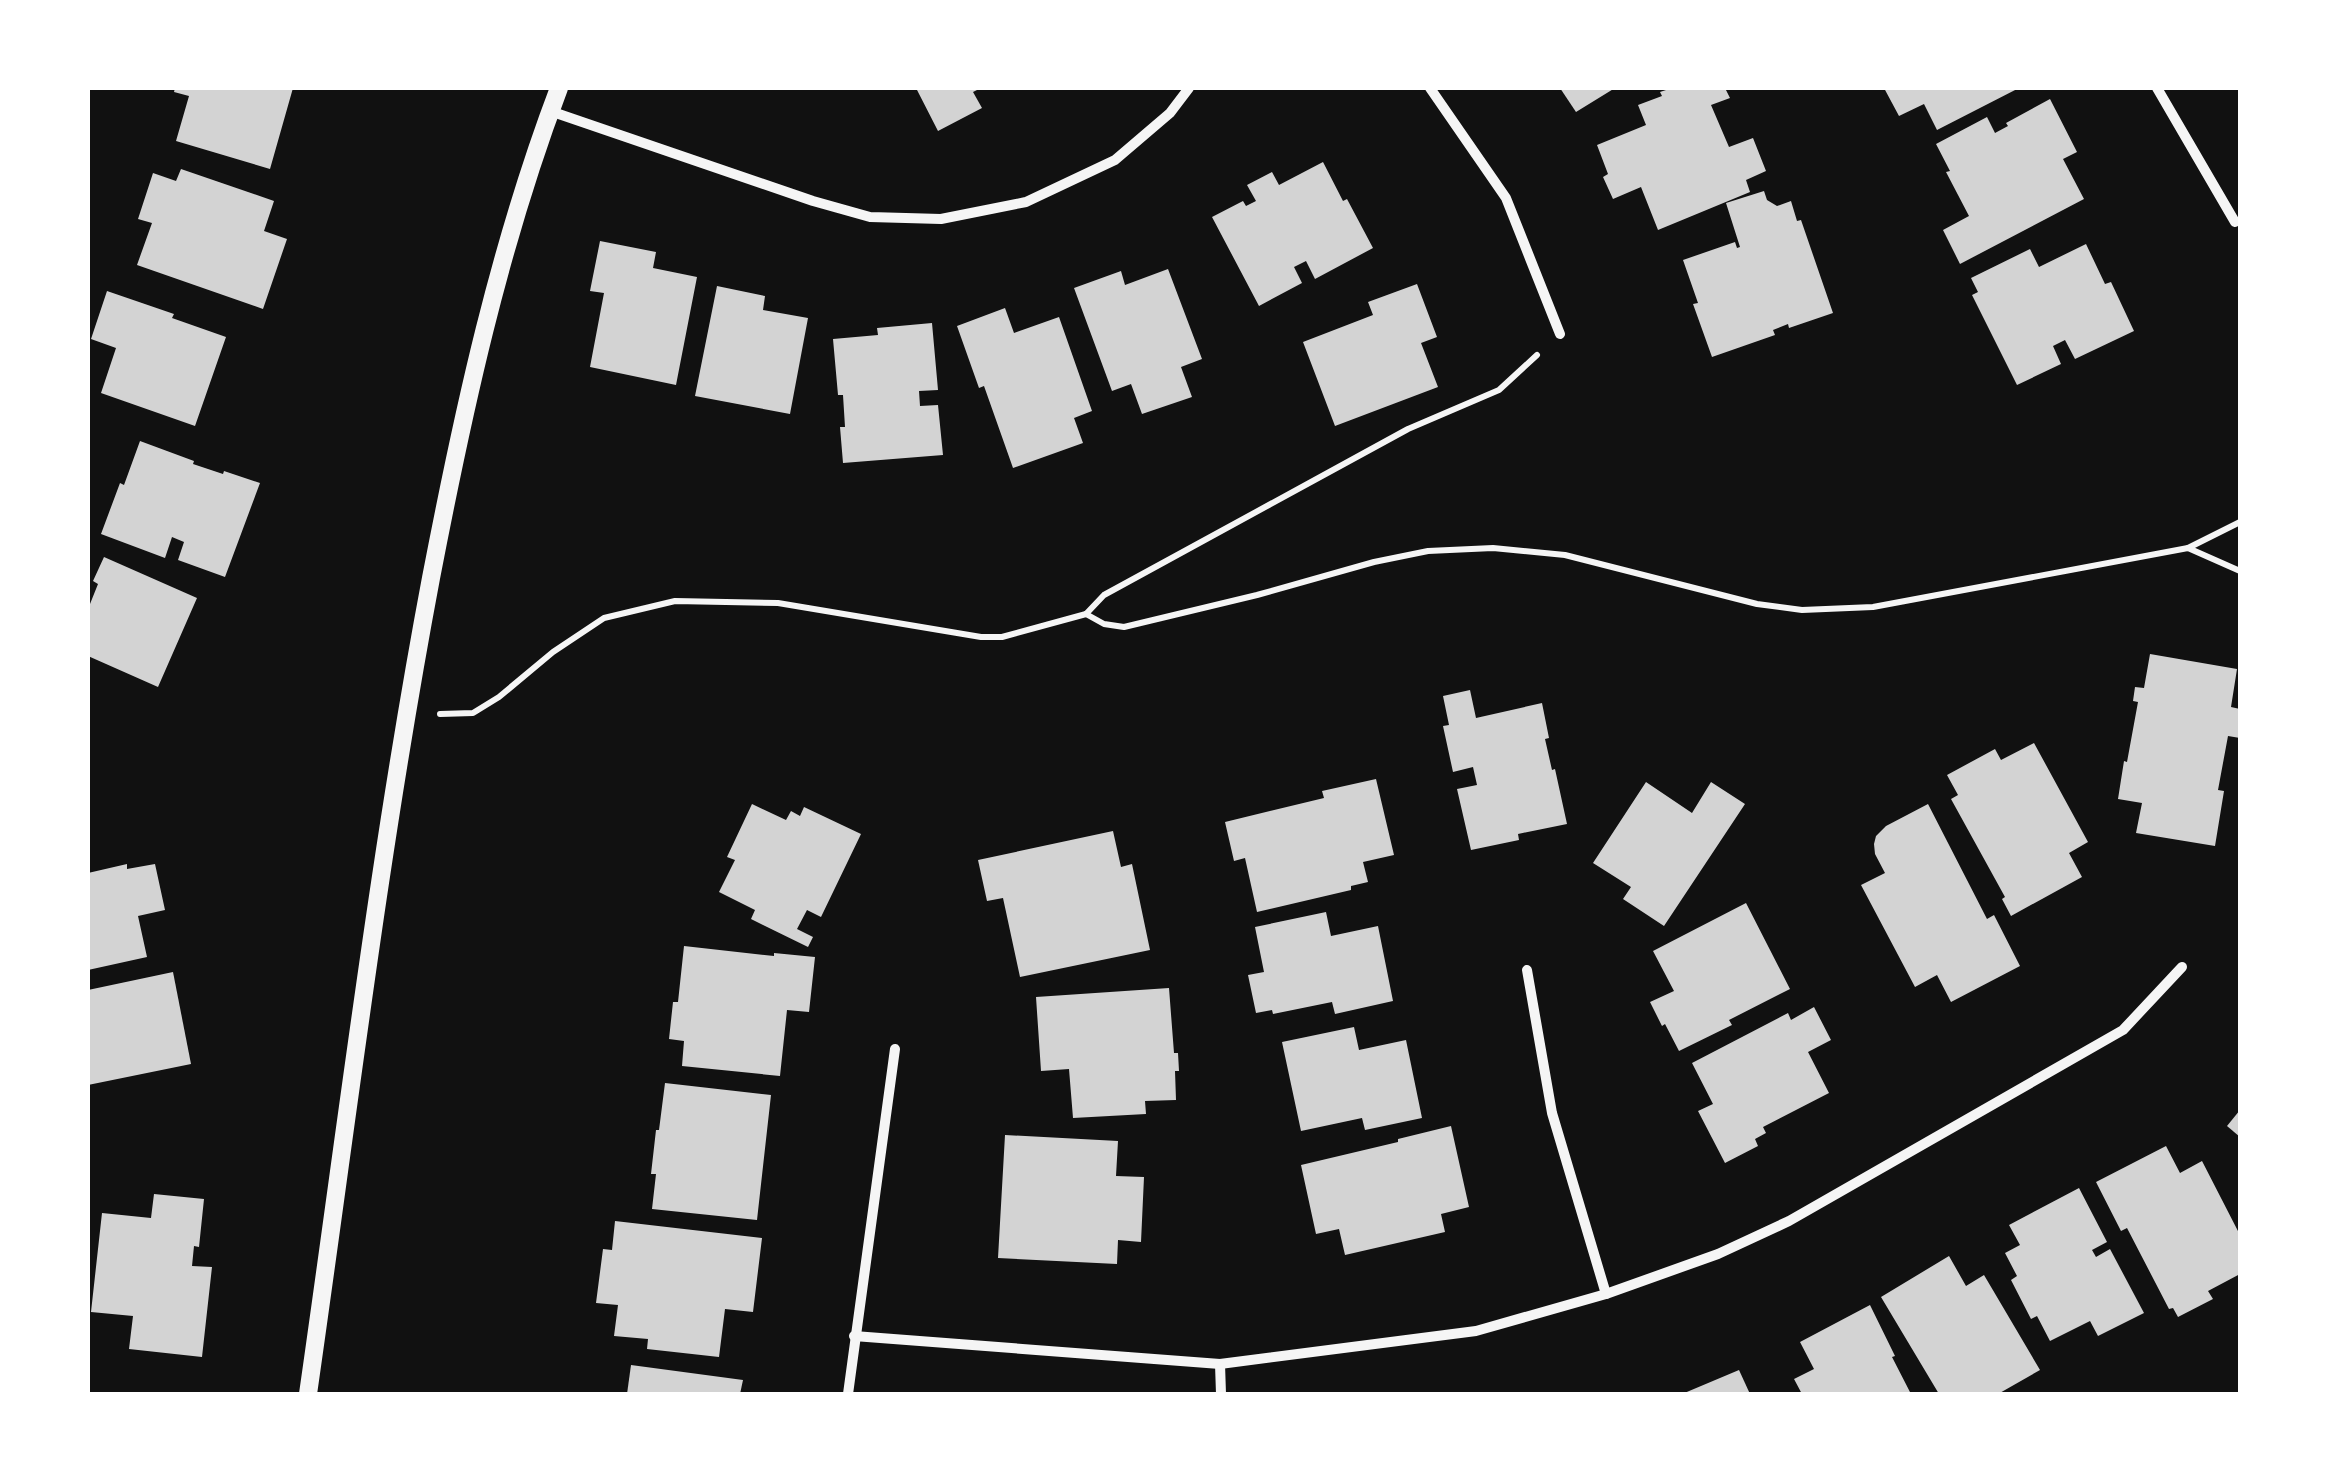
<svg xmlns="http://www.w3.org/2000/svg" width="2328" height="1482" viewBox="0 0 2328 1482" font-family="'PT Sans',sans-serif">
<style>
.building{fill:#d3d3d3}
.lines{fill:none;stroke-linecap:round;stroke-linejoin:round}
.path{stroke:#f5f5f5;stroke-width:6}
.minor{stroke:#f5f5f5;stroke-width:10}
.tertiary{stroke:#f5f5f5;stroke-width:18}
</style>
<rect width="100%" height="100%" fill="#111"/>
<g class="building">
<path d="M175,88H293L270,169L176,141L189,96L174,92Z"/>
<path d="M916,88H981L973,92L982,108L938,131Z"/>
<path d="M1560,88H1615L1576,112Z"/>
<path d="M1672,88H1725L1730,98L1711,105L1729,147L1753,138L1766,171L1746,180L1750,192L1658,230L1641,187L1613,199L1603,177L1608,174L1597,145L1646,125L1638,105L1662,96L1660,92Z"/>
<path d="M1884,88H2019L1937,130L1924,104L1899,116Z"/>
<path d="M2050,99L2077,152L2063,159L2084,199L1960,264L1943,230L1969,216L1946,172L1950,171L1936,144L1987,117L1995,133L2008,126L2006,123Z"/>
<path d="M1323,162L1343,201L1347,199L1373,248L1315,279L1306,261L1294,267L1302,283L1259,306L1212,217L1243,201L1246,206L1256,201L1247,185L1272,172L1279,185Z"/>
<path d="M181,169L274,201L264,231L287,239L263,309L137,265L152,223L138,219L153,173L176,181Z"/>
<path d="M1764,191L1767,200L1777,206L1791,201L1797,221L1801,220L1833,313L1789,328L1788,324L1773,330L1775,335L1712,357L1693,304L1698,303L1683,260L1735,242L1737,248L1740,247L1726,203Z"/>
<path d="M600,241L656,252L653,268L697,277L676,385L590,367L604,293L590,291Z"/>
<path d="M2086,244L2105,284L2111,282L2134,331L2075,359L2065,340L2053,346L2061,364L2017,385L1972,295L1978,292L1971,278L2030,249L2039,267Z"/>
<path d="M1168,269L1202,359L1181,367L1192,397L1142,414L1131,384L1112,391L1074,288L1121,271L1125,285Z"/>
<path d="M1417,284L1437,337L1421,343L1438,387L1335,426L1303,342L1373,315L1368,302Z"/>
<path d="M717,286L765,296L763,310L808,318L790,414L695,396Z"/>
<path d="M107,291L174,314L172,318L226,337L195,426L101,393L116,348L91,339Z"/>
<path d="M1005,308L1014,333L1059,317L1092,411L1074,418L1083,443L1013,468L984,386L979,388L957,326Z"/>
<path d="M932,323L938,390L919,391L920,406L938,405L943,455L843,463L840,427H845L843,395H838L833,339L878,335L877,328Z"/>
<path d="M140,441L194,461L193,464L223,474L224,471L260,483L225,577L178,560L184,542L172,537L165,558L101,534L120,483L124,485Z"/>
<path d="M104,557L197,598L158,687L88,656V609L98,584L93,581Z"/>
<path d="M2150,654L2237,669L2231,707L2240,709V738L2228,736L2218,790L2224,791L2215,846L2136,833L2142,803L2118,799L2124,761L2127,762L2138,702L2133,701L2135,687L2144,688Z"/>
<path d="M1470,690L1476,718L1542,703L1549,738L1545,739L1552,770L1555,769L1567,824L1518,834L1519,840L1471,850L1457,789L1477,785L1473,767L1453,772L1443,726L1449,725L1443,696Z"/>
<path d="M2034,743L2088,842L2069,853L2082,877L2011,916L2002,899L2005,897L1951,799L1958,795L1947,775L1995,749L2001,760Z"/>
<path d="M1376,779L1394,855L1363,862L1368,882L1351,886V890L1257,912L1245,858L1234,861L1225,822L1324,798L1322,791Z"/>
<path d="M1646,782L1692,813L1711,782L1745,804L1664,926L1623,899L1631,887L1593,863Z"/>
<path d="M752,804L786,820L791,811L800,816L804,807L861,834L821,917L807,910L797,929L813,937L808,947L751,919L755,910L719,892L735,860L727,857Z"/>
<path d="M1928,804L1987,919L1994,915L2020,966L1951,1002L1937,975L1915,987L1861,885L1885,873L1875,854L1874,844L1876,836L1886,826Z"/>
<path d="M1113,831L1121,867L1132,864L1150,950L1020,977L1003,898L987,901L978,860Z"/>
<path d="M127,864V869L155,864L165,910L138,916L147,957L88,970V873Z"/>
<path d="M1746,903L1790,989L1729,1020L1732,1025L1679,1051L1665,1024L1662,1026L1650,1002L1674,991L1653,951Z"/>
<path d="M1326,912L1331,936L1378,926L1393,1001L1335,1014L1332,1002L1273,1014L1272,1010L1256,1013L1248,975L1264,972L1255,927Z"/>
<path d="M684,946L774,956V953L815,957L809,1012L787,1010L780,1076L682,1066L684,1041L669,1039L673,1002H678Z"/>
<path d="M173,972L191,1064L88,1085V990Z"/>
<path d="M1169,988L1174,1053H1178L1179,1071H1175L1176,1100L1145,1101L1146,1114L1073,1118L1069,1069L1041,1071L1036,997Z"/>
<path d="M1814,1007L1831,1040L1808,1052L1829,1093L1763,1127L1766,1133L1755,1139L1758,1146L1725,1163L1698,1111L1713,1104L1692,1063L1788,1013L1791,1020Z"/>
<path d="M1354,1027L1359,1050L1406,1040L1422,1118L1365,1130L1362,1118L1301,1131L1282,1042Z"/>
<path d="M665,1083L771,1095L757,1220L652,1209L656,1174H651L656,1130H659Z"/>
<path d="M2240,1110V1137L2227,1126Z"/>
<path d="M1451,1126L1469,1207L1441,1214L1445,1232L1345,1255L1339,1229L1316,1234L1301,1165L1398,1142V1139Z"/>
<path d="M1005,1135L1118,1141L1116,1176L1144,1177L1141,1242L1118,1240L1117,1264L998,1258Z"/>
<path d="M2166,1146L2180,1173L2202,1161L2240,1235V1274L2208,1291L2213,1299L2178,1317L2173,1308L2169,1309L2127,1228L2121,1231L2096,1182Z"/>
<path d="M2079,1188L2107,1242L2092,1250L2096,1257L2110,1249L2144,1313L2098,1336L2090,1321L2050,1341L2037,1316L2031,1319L2011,1280L2017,1276L2005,1253L2020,1245L2009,1225Z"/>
<path d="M154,1194L204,1199L199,1247L194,1246L192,1266L212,1267L202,1357L129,1349L133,1316L91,1312L102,1213L151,1218Z"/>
<path d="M615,1221L762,1238L753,1312L725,1309L719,1357L647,1349L648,1339L614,1336L618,1305L596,1303L603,1249L612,1250Z"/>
<path d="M1949,1256L1966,1286L1984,1275L2040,1370L1998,1394H1939L1881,1297Z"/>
<path d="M1870,1305L1895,1356L1892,1357L1911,1394H1802L1794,1379L1814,1369L1800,1342Z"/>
<path d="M631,1365L743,1380L740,1394H627Z"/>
<path d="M1739,1370L1750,1394H1682Z"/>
</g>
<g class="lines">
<g class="path">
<path d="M2188,548L2240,522"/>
<path d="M1086,614L1104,595L1408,429L1499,390L1537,355"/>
<path d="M440,714L473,713L499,697L553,652L604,618L675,601L778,603L981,637H1002L1086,614L1104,624L1124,627L1257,595L1374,562L1428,551L1493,548L1565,555L1757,604L1802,610L1873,607L2188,548L2240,571"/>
</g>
<g class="minor">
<path d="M1430,88L1506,198L1560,334"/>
<path d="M2157,88L2235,222"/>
<path d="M550,111L813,201L870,217L941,219L1026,202L1115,160L1170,113L1189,88"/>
<path d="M1527,970L1552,1113L1606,1294"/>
<path d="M854,1336L1220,1364L1476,1331L1606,1294L1718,1254L1789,1221L2123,1030L2182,967"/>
<path d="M1220,1364L1221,1394"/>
<path d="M848,1394L895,1049"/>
</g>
<path class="tertiary" d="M308,1394C347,1122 380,848 431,578C463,412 499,246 559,88"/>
</g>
<rect width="2328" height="1482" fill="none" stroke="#ffffff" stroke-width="180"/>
</svg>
